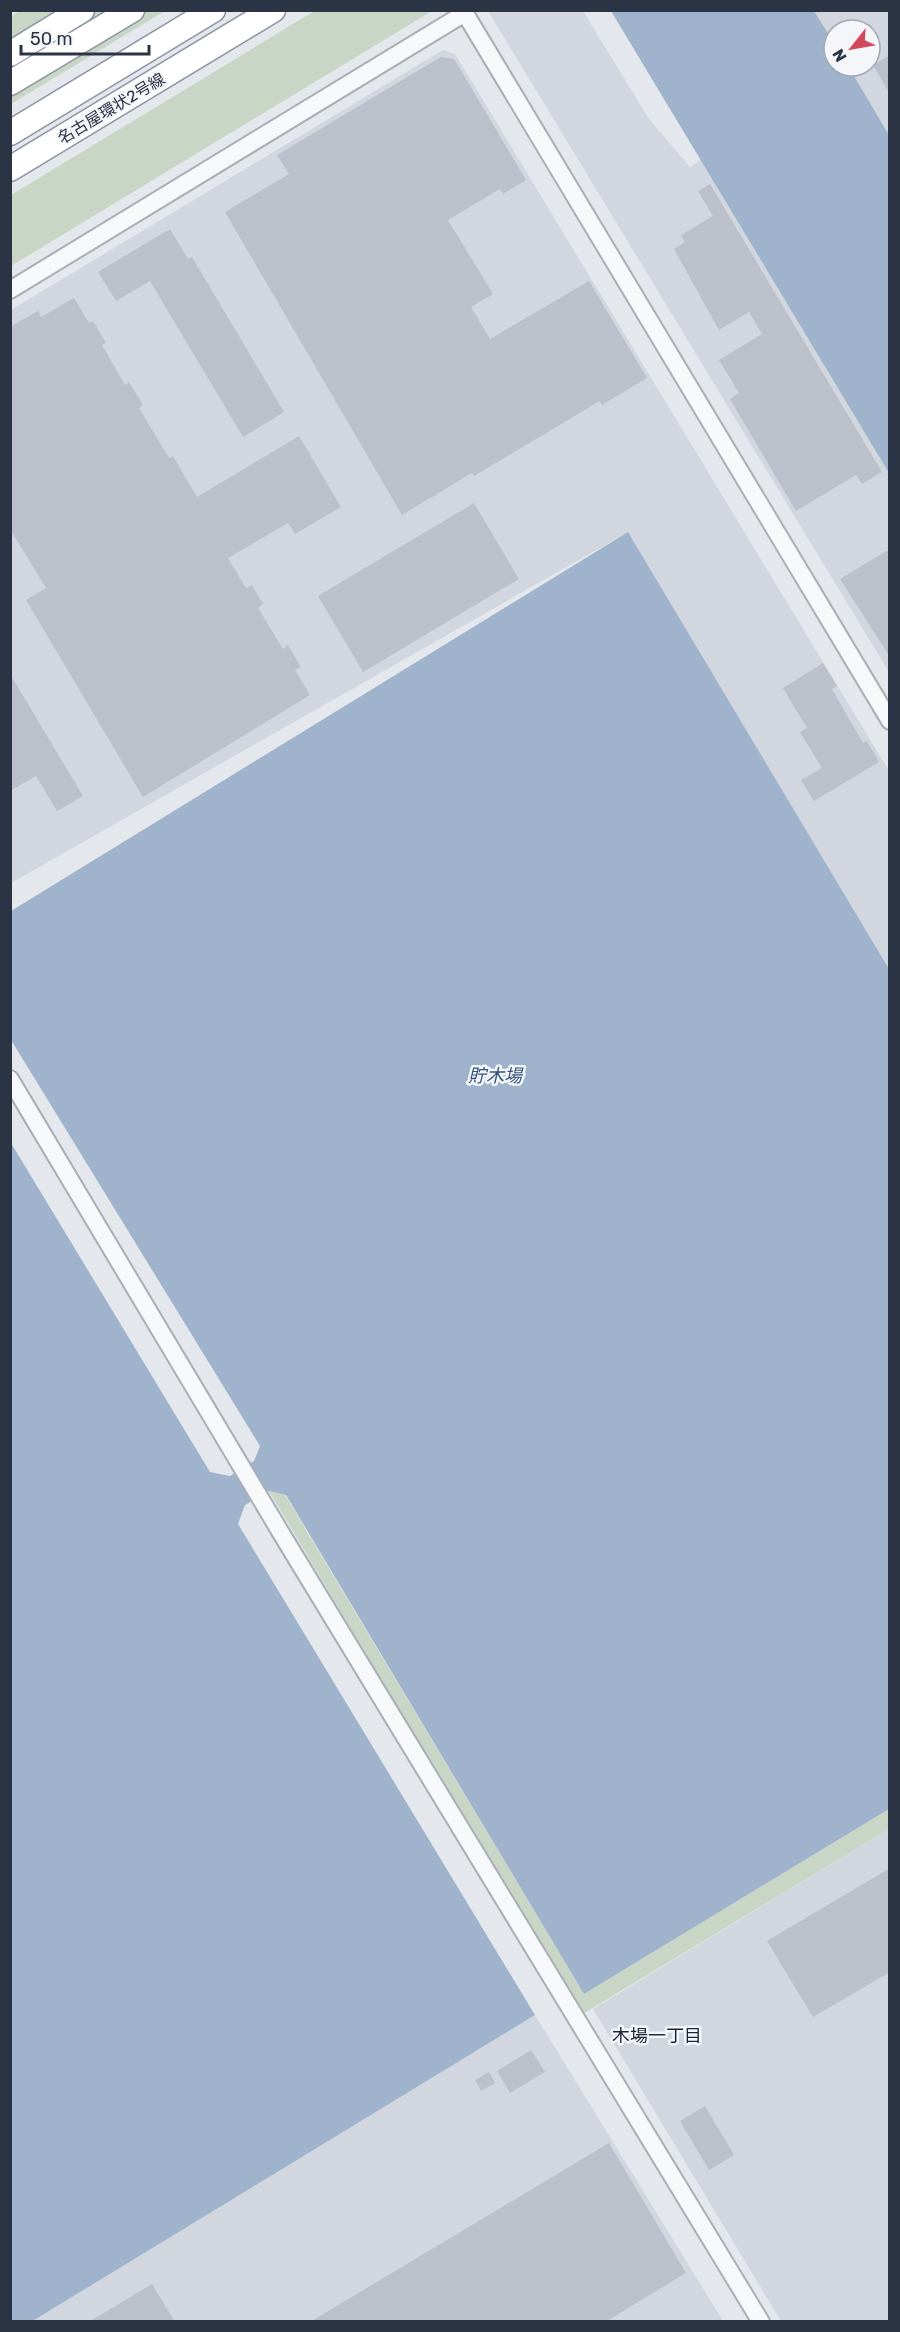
<svg xmlns="http://www.w3.org/2000/svg" width="900" height="2332" viewBox="0 0 900 2332" font-family="Rubik,'Noto Sans JP',sans-serif">
<style>
.built{fill:#d2d6de}
.green{fill:#c9d6c5}
.water{fill:#9fb4cc}
.building{fill:#bbc0ca}
.lines{fill:none;stroke-linecap:round;stroke-linejoin:round}
.minor-casing{stroke:#a9aeb7;stroke-width:20}
.highway-casing{stroke:#8b94a3;stroke-width:27}
.minor{stroke:#f7f8fa;stroke-width:16}
.highway{stroke:#fff;stroke-width:24}
.labels{text-anchor:middle;stroke-width:5;stroke-linejoin:round;paint-order:stroke}
.street-label{font-size:16px;fill:#2b3445;stroke:#f4f6f9}
.water-label{font-size:18px;font-style:italic;fill:#34527a;stroke:#f4f6f9}
.neighbourhood-label{font-size:18px;fill:#1d2536;stroke:#f4f6f9}
</style>
<rect width="100%" height="100%" fill="#e4e7ec"/>
<g class="built">
<path d="M488,11H583L649,119L690,167L701,160L889,473V672Z"/>
<path d="M814,11H889V135L848,66H870V30H834V43Z"/>
<path d="M443,50L455,54L889,771V969L628,532L11,883V310Z"/>
<path d="M889,1829V2321H781L593,2009Z"/>
<path d="M535,2015L723,2321L31,2322Z"/>
</g>
<g class="green">
<path d="M22,10L165,11L11,104L10,17Z"/>
<path d="M316,10L432,11L11,266V195Z"/>
<path d="M269,1491L285,1495L584,1994L889,1809V1829L581,2015Z"/>
</g>
<g class="water">
<path d="M611,11H814L834,43V66H848L889,135V473Z"/>
<path d="M628,532L889,969V1809L584,1994L286,1495L269,1491L245,1505L238,1524L535,2015L31,2322L10,2321L11,1143L210,1472L230,1476L254,1461L260,1446L11,1040V911Z"/>
</g>
<g class="building">
<path d="M890,55V94L873,65Z"/>
<path d="M441,57L454,59L526,180L503,194L500,189L448,220L493,294L471,307L490,339L589,281L647,378L602,405L600,401L474,476L472,473L402,515L225,212L289,174L277,155Z"/>
<path d="M710,184L882,472L862,484L856,475L796,511L730,399L739,393L719,360L762,334L749,312L719,330L674,249L685,242L681,235L713,216L698,191Z"/>
<path d="M170,229L188,259L192,257L284,412L243,437L150,281L116,301L98,272Z"/>
<path d="M74,298L89,323L93,321L106,343L102,345L125,385L129,382L143,405L139,408L169,458L173,456L197,497L299,436L341,507L295,534L288,523L228,558L246,588L252,585L263,604L258,608L283,649L288,645L301,667L295,670L310,695L143,797L26,600L46,588L10,529V327L38,311L41,317Z"/>
<path d="M474,503L519,579L363,672L318,596Z"/>
<path d="M890,549V657L840,579Z"/>
<path d="M823,663L837,686L832,689L863,743L867,741L879,762L814,801L801,780L822,768L800,732L807,728L783,688Z"/>
<path d="M10,674L83,796L57,811L36,776L10,791Z"/>
<path d="M890,1868V1972L813,2017L767,1941Z"/>
<path d="M531,2050L545,2072L510,2093L497,2071Z"/>
<path d="M489,2072L495,2083L481,2091L475,2080Z"/>
<path d="M705,2106L734,2155L709,2170L680,2121Z"/>
<path d="M609,2143L686,2273L605,2322H310Z"/>
<path d="M152,2284L175,2322H89Z"/>
</g>
<g class="lines">
<defs>
<g id="minor">
<path d="M463,10L890,721"/>
<path d="M10,290L465,13"/>
<path d="M10,1079L284,1538L761,2322"/>
</g>
<g id="highway">
<path d="M10,54L82,10"/>
<path d="M10,83L132,10"/>
<path d="M10,133L213,10"/>
<path d="M10,169L273,10"/>
</g>
</defs>
<use href="#minor" class="minor-casing"/>
<use href="#highway" class="highway-casing"/>
<use href="#minor" class="minor"/>
<use href="#highway" class="highway"/>
</g>
<g class="labels">
<g class="street-label">
<text transform="translate(111 108) rotate(-31)" y="6">名古屋環状2号線</text>
</g>
<g class="water-label">
<text x="495" y="1082">貯木場</text>
</g>
<g class="neighbourhood-label">
<text x="657" y="2042">木場一丁目</text>
</g>
</g>
<rect width="900" height="2332" fill="none" stroke="#2b3445" stroke-width="24"/>
<g transform="translate(852 48) rotate(239)"><circle r="28" fill="#f4f6f9" stroke="#a4a8b1" stroke-width="1.5"/>
<path d="M0-4.5L10 22L0 15L-10 22Z" fill="#d1495b"/>
<text y="-9" font-size="16" font-weight="bold" text-anchor="middle" fill="#2b3445">N</text>
</g>
<path d="M21 45v9h128v-9" fill="none" stroke="#2b3445" stroke-width="3"/>
<text x="30" y="45" font-size="18" fill="#2b3445" stroke="#f4f6f9" stroke-width="4.5" paint-order="stroke">50 m</text>
</svg>
